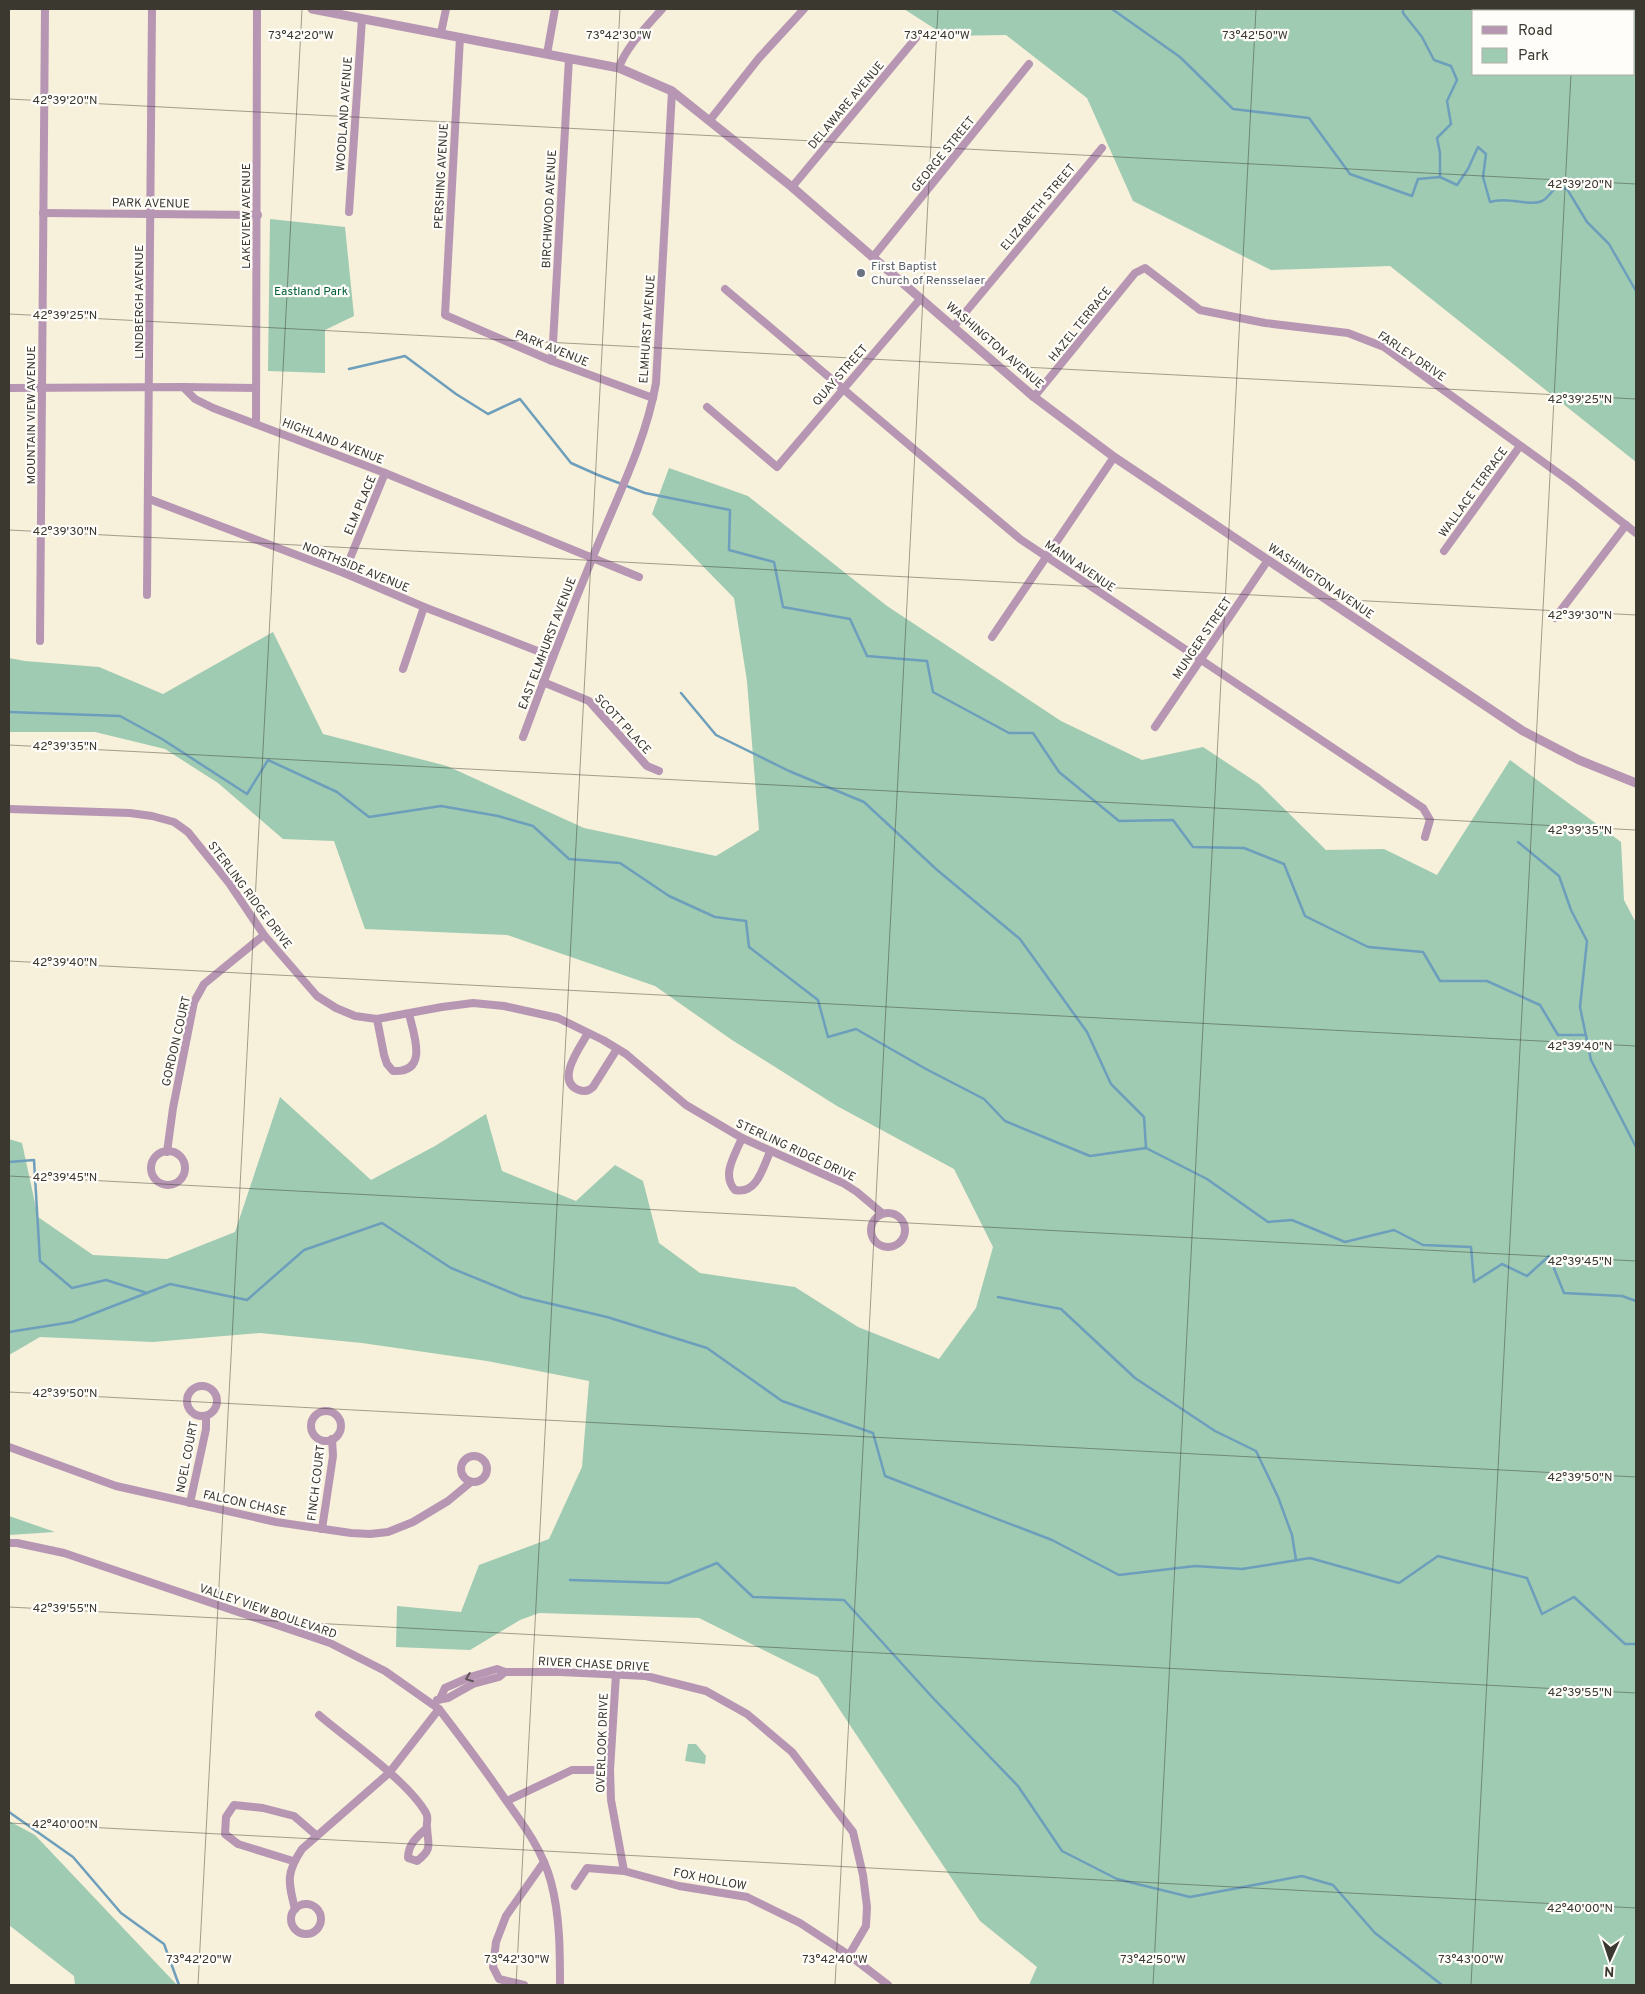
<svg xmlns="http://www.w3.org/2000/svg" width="1645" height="1994" viewBox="0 0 1645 1994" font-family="Overpass,sans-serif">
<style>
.green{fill:#9fcbb2;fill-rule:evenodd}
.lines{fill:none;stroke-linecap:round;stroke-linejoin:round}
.stream{stroke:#6d9fbc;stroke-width:2.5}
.minor{stroke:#b796b4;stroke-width:8}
.tertiary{stroke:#b796b4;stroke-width:9}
.oneway{stroke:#605457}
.ticks{fill:none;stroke:#3a382f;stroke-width:1;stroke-opacity:0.45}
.worship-dot{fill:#6b7280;stroke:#fffdf9;stroke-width:2}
.labels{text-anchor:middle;stroke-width:4.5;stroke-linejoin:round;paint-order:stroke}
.street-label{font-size:12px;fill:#3a382f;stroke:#fffdf9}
.worship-label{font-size:12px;fill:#5b616d;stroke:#fffdf9;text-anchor:start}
.park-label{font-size:12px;fill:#02613e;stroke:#fffdf9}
.ticks-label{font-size:12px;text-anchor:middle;fill:#3a382f;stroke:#fffdf9;stroke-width:4.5;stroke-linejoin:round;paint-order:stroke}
</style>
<rect width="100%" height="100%" fill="#f7f0da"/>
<g class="green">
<path d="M904,9H1635L1636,11V462L1390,266L1271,270L1133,201L1087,98L1006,35L946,36ZM1474,11H1634V74H1474Z"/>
<path d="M270,219L345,227L354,316L325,330V373L268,371Z"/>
<path d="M669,468L748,496L887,606L1061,721L1142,760L1203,747L1259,784L1326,850L1384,849L1437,875L1510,760L1621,842L1624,900L1636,923V1985H1029L1037,1967L980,1921L818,1677L699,1618L539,1613L520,1620L470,1650L396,1647L397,1606L461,1612L479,1565L549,1539L582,1467L589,1381L487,1361L362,1343L260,1333L153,1342L40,1337L9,1355V1139L22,1143L38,1217L93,1255L167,1259L235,1232L280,1097L371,1180L435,1146L486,1114L502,1171L576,1201L615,1165L643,1181L659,1243L700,1273L795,1287L858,1327L939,1359L976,1308L993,1247L954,1169L837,1106L732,1040L655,986L507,935L365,929L334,841L283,839L218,783L165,749L95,732H9V658L25,661L99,667L163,694L273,632L323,734L447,766L584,828L716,856L759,830L747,681L734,598L652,514Z"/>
<path d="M9,1516L55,1532L9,1535Z"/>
<path d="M688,1744H696L706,1756L705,1764L685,1761Z"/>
<path d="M9,1821L35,1835L177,1985H75L74,1976L9,1925Z"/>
</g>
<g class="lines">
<g class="stream">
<path d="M1112,9L1180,57L1233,109L1309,118L1350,174L1412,196L1418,179L1440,177"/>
<path d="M1403,9V13L1422,37L1434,60L1451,66L1457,80L1447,101L1451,124L1437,138L1440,153V177L1457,185L1468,169L1478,147L1486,154L1483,177L1490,202C1508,196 1529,207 1542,201C1547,199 1552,191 1556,187L1567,189L1587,222L1609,244L1636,291"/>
<path d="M349,369L405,356L456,394L488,414L520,399L571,463L598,475L645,493L730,510L729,550L774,562L783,607L850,619L867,656L927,661L933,692L1009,733H1033L1059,772L1119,821L1173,820L1193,847L1244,848L1284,864L1305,916L1368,947L1423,952L1440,981H1487L1540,1005L1558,1035H1586"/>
<path d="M681,693L716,735L789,771L864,802L936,869L1020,939L1087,1032L1111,1084L1144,1117L1146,1148"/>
<path d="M9,712L120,716L162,739L247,794L268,760L337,792L369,817L441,806L498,816L533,826L569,859L620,863L669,896L715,917L746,921L749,947L818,1000L828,1037L856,1029L926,1069L984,1099L1005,1121L1090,1156L1146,1148L1207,1179L1268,1222L1292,1220L1345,1242L1394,1230L1423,1245L1471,1247L1474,1282L1502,1264L1527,1276L1549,1256L1564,1293L1622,1296L1636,1301"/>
<path d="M1518,842L1559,876L1571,910L1587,941L1580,1007L1591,1060L1636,1147"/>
<path d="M9,1162L34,1160L40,1261L72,1288L106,1280L147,1293"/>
<path d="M998,1297L1061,1309L1135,1378L1215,1431L1256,1451L1278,1497L1292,1535L1296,1560"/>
<path d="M9,1332L72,1322L170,1284L247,1300L304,1250L382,1223L451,1268L522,1297L607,1317L707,1348L782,1401L873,1433L885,1476L1052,1540L1119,1575L1195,1566L1242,1569L1310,1558L1399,1583L1438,1556L1527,1578L1542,1614L1574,1597L1625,1644H1636"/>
<path d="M570,1580L668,1583L717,1563L753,1597L844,1600L933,1698L1018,1786L1062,1851L1117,1879L1190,1897L1302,1876L1333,1885L1375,1933L1442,1985"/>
<path d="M9,1812L73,1857L121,1913L164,1944L179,1985"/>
</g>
<g class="minor">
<path d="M441,33L446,9"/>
<path d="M460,37L445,315L552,361L653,398"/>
<path d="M547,54L555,9"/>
<path d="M619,68C625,48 648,25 662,9"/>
<path d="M710,120L759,58L804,9"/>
<path d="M792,187L916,38"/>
<path d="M349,212L362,19"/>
<path d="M43,213L258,215"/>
<path d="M873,257L1029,64"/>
<path d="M725,289L1020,539L1423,808L1430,820L1425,837"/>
<path d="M954,326L1102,148"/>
<path d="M552,361L569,58"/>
<path d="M183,387L256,388"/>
<path d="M9,388L183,387L195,399L213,408L385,473L639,577"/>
<path d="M1034,397L1135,273L1145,268L1200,310L1265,323L1348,333L1384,347L1572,483L1636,533"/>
<path d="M707,407L777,467L921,298"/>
<path d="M256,424L257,9"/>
<path d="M149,499L344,573L424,607L553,657"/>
<path d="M1444,551L1520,446"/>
<path d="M344,573L385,473"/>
<path d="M147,595L152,9"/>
<path d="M1555,618L1626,525"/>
<path d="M992,637L1114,457"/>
<path d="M40,641L45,9"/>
<path d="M403,669L424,607"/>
<path d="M543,682L589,701L647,766L659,771"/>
<path d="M1155,727L1268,560"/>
<path d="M523,737C545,677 568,618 592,559C615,501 645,445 656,383L672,91"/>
<path d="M9,809L130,813L152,816L174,822L188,832L229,883L264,935L317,996L336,1008L355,1016L377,1019L442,1007L473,1003L504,1006L558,1018L603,1040L626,1054L686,1105L742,1138L843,1183L857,1192L882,1213"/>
<path d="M377,1019L384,1055L387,1064L393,1071C429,1073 414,1035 409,1014"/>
<path d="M588,1033C581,1046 554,1081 579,1090C584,1092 589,1091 593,1087L617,1049"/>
<path d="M742,1138C735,1155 721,1175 735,1190C757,1195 763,1167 770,1152"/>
<circle cx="168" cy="1168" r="17"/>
<path d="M167,1152L173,1108L194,1002L204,984L264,935"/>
<circle cx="888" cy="1230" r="17"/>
<circle cx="202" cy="1401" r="15"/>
<circle cx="326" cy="1426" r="15"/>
<path d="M9,1447L116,1486L276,1522L351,1533L370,1534L388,1532L413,1522L448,1501L471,1482"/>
<circle cx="474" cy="1469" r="13"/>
<path d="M190,1503L206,1429V1416"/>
<path d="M322,1529L333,1456L332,1439"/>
<path d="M9,1543H17L64,1553L330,1643L385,1671L439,1709C462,1739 484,1768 505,1799C523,1824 543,1851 551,1882C560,1916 560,1951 560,1985"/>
<path d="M616,1674L610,1770L611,1800L624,1871"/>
<path d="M440,1699L445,1688L470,1677L497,1669L505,1672H560L646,1676L706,1691L747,1714L792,1752L853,1832L863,1875L867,1907L866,1926L849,1955"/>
<path d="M437,1700L448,1698L473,1684L499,1677L505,1672"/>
<path d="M319,1715C348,1740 408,1781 426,1813C429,1818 426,1823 427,1828C428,1845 433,1849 417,1861L408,1858C408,1844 417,1837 427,1828"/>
<path d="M507,1801L572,1770H610"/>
<path d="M293,1861L238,1844L225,1834L226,1817L234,1805L263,1808L294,1816L316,1835"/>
<path d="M575,1886L587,1868L624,1871L679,1886L747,1897L800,1923L849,1955L888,1985"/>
<circle cx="306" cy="1919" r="15"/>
<path d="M295,1909C288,1881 286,1873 302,1849L389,1773L439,1709"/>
<path d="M524,1985L499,1979L493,1967L496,1942L506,1916L544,1862"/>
</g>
<path class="tertiary" d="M312,9L619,68L672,91L792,187L1034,397L1114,457L1523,731L1579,760L1636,783"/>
</g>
<defs><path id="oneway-chevron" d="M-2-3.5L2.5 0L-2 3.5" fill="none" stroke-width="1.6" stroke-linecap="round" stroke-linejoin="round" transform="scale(1.25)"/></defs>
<use class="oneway" href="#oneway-chevron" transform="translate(469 1678) rotate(159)"/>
<path class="ticks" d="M1574,11V9M9,99L1636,184M9,314L1636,399M9,530L1636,615M9,745L1636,830M9,961L1636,1046M9,1176L1636,1261M9,1392L1636,1477M9,1607L1636,1693M9,1823L1636,1908M198,1985L302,9M516,1985L620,9M835,1985L938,9M1153,1985L1256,9M1471,1985L1571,74"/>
<circle class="worship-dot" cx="861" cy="273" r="5"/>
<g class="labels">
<g class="street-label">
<text transform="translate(846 105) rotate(-50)" y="4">DELAWARE AVENUE</text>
<text transform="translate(344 114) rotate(-86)" y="4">WOODLAND AVENUE</text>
<text transform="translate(943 154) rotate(-51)" y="4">GEORGE STREET</text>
<text transform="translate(441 176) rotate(-87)" y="4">PERSHING AVENUE</text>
<text transform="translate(151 203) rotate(1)" y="4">PARK AVENUE</text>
<text transform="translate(1038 207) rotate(-50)" y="4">ELIZABETH STREET</text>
<text transform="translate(549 209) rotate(-87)" y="4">BIRCHWOOD AVENUE</text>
<text transform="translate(246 216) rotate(-90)" y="4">LAKEVIEW AVENUE</text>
<text transform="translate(139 302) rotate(-90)" y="4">LINDBERGH AVENUE</text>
<text transform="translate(1080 324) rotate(-51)" y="4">HAZEL TERRACE</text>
<text transform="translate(647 329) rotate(-86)" y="4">ELMHURST AVENUE</text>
<text transform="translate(995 345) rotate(41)" y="4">WASHINGTON AVENUE</text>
<text transform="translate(552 348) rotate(22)" y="4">PARK AVENUE</text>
<text transform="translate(1412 356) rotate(34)" y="4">FARLEY DRIVE</text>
<text transform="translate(840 375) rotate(-49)" y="4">QUAY STREET</text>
<text transform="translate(31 415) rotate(-90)" y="4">MOUNTAIN VIEW AVENUE</text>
<text transform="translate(333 441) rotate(21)" y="4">HIGHLAND AVENUE</text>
<text transform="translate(1473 492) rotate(-54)" y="4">WALLACE TERRACE</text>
<text transform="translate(360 505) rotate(-67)" y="4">ELM PLACE</text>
<text transform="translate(1080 566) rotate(34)" y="4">MANN AVENUE</text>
<text transform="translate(356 567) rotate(22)" y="4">NORTHSIDE AVENUE</text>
<text transform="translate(1321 581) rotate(34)" y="4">WASHINGTON AVENUE</text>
<text transform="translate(1202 638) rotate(-56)" y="4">MUNGER STREET</text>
<text transform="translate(547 643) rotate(-69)" y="4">EAST ELMHURST AVENUE</text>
<text transform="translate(623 724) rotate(47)" y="4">SCOTT PLACE</text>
<text transform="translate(250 895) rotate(53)" y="4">STERLING RIDGE DRIVE</text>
<text transform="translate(176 1041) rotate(-77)" y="4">GORDON COURT</text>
<text transform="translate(796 1150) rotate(25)" y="4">STERLING RIDGE DRIVE</text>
<text transform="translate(187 1457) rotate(-79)" y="4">NOEL COURT</text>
<text transform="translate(316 1483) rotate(-83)" y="4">FINCH COURT</text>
<text transform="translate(245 1503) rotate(12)" y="4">FALCON CHASE</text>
<text transform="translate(268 1611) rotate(19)" y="4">VALLEY VIEW BOULEVARD</text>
<text transform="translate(594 1664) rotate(3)" y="4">RIVER CHASE DRIVE</text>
<text transform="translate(602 1743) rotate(-88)" y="4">OVERLOOK DRIVE</text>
<text transform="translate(710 1879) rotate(11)" y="4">FOX HOLLOW</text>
</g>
<g class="worship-label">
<text x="871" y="270">First Baptist<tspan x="871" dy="14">Church of Rensselaer</tspan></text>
</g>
<g class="park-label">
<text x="311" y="295">Eastland Park</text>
</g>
</g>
<g class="ticks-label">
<text x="301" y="39">73°42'20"W</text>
<text x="619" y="39">73°42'30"W</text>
<text x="937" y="39">73°42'40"W</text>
<text x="1255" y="39">73°42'50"W</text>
<text x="65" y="104">42°39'20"N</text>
<text x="1580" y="188">42°39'20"N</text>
<text x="65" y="319">42°39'25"N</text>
<text x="1580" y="403">42°39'25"N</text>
<text x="65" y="535">42°39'30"N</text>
<text x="1580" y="619">42°39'30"N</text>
<text x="65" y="750">42°39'35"N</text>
<text x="1580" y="834">42°39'35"N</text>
<text x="65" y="966">42°39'40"N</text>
<text x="1580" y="1050">42°39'40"N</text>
<text x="65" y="1181">42°39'45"N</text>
<text x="1580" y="1265">42°39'45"N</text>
<text x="65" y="1397">42°39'50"N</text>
<text x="1580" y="1481">42°39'50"N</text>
<text x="65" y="1612">42°39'55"N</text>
<text x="1580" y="1696">42°39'55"N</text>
<text x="65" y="1828">42°40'00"N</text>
<text x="1580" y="1912">42°40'00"N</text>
<text x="199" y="1963">73°42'20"W</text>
<text x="517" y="1963">73°42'30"W</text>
<text x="835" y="1963">73°42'40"W</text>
<text x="1153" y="1963">73°42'50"W</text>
<text x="1471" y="1963">73°43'00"W</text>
</g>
<rect width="1645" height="1994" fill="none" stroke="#3a382f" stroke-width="20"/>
<rect x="1472" y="10" width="162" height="65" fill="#fffdf9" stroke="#b0aea8"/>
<rect x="1482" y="26" width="25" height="8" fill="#b796b4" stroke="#b0aea8"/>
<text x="1518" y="35" font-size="15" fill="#3a382f">Road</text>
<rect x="1482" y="48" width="25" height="15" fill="#9fcbb2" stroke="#b0aea8"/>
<text x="1518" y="60" font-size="15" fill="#3a382f">Park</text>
<g transform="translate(1610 1959) rotate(183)" stroke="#fffdf9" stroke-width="4" paint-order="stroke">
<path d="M0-4L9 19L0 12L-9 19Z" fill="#3a382f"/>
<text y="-8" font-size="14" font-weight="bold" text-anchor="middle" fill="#3a382f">N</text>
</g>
</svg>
